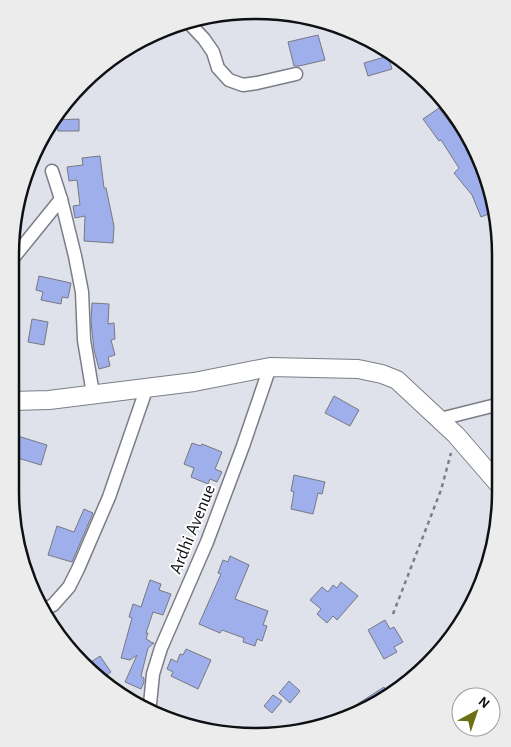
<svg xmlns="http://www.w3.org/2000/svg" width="511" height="747" viewBox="0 0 511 747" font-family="'Alegreya Sans',sans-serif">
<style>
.building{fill:#9fafec;stroke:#767981}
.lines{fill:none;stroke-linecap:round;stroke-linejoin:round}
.street-casing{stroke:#7b7e86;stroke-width:15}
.secondary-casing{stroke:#7b7e86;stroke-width:20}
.path{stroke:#7c7e84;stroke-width:2.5;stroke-dasharray:4 4;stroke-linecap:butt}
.street{stroke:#fff;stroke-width:12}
.secondary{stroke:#fff;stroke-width:18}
.labels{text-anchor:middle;stroke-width:4;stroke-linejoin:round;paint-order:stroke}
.street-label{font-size:18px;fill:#0f1013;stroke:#fff}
.rim{fill:none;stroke:#0f1013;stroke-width:2.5}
</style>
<rect width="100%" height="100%" fill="#e0e2eb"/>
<g class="building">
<path d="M318,35L325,60L299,66H294L288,42Z"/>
<path d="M388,56L392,69L368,76L364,63Z"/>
<path d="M439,108L462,139L464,138L470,146L473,143L476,147L478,153L470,158L486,178L496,211L481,217L472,195L454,173L459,168L441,140L439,141L423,119Z"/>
<path d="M79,119V131H58L57,120Z"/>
<path d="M100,156L104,188H106L114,226L113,243L84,241L85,216L75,218L73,206L80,205L77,180L69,181L67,167L83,165L82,158Z"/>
<path d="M39,276L71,283L68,298L62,297L61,304L41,300L43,292L36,290Z"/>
<path d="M92,303L109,304L108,324L114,323L115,339L111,340L115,355L108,357L110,366L99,369L94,350L91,321Z"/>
<path d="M32,319L48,322L44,345L28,342Z"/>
<path d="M334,396L359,410L350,426L325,413Z"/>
<path d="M11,434L47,445L41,465L11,456Z"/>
<path d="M192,443L201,446L202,444L222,452L215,469L222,472L217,482L210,479L208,484L191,477L194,468L184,464Z"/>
<path d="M294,475L325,482L322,494L318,493L313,514L291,509L294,492L291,491Z"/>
<path d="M84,509L93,513L72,562L48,555L57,526L74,532Z"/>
<path d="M230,556L249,565L235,599L268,611L263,625L267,626L262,641L257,639L255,646L243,642L244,638L222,630L220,633L199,624L221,574L218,573L223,560L228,562Z"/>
<path d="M150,580L161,584L159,590L171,594L163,615L153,612L146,633H148L146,639L150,641V642L154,643L148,648L141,676L144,678V682L141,689L125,682L137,655L130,660L121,658L132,618L129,617L133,604L141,607Z"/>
<path d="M341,582L358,596L337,620L333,616L327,623L317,614L321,609L310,600L322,587L328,592L333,585L337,588Z"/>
<path d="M385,620L390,629L394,627L403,642L394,647L397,652L384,659L368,630Z"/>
<path d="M186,649L211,660L198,689L171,676L173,672L167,669L171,659L177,662L180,654L183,655Z"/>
<path d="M100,656L111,672L100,680L94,676L85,666Z"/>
<path d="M289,681L300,691L290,703L279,693Z"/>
<path d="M384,687L389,694L364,712L359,703Z"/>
<path d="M273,695L282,701L272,713L264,706Z"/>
</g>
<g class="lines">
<defs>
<g id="street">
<path d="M189,23L204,39L213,52L218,68L229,80L243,85L257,83L296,74"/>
<path d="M52,171L61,199L75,256L82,292L84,340L93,394"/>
<path d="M14,257L61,199"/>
<path d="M440,419L500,404"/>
<path d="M43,610L53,605L69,587L78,569L109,497L147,387"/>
<path d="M150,704L153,674L161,648L207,542L243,446L270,367"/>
</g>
<path id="secondary" d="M11,401L49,400L194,382L270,367L358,369L382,374L397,380L456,435L501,487"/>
</defs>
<use href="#street" class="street-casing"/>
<use href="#secondary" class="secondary-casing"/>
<path class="path" d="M393,614L441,490L451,453"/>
<use href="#street" class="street"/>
<use href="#secondary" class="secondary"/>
</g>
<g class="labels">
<g class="street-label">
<text transform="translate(192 529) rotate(-68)" y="6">Ardhi Avenue</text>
</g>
</g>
<path d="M0 0H511V747H0ZM255 19H256A236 236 0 0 1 492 255V492A236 236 0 0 1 256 728H255A236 236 0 0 1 19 492V255A236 236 0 0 1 255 19Z" fill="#ececec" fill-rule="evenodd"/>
<path class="rim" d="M255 19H256A236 236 0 0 1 492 255V492A236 236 0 0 1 256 728H255A236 236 0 0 1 19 492V255A236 236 0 0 1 255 19Z"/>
<g transform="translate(476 712) rotate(40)"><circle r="24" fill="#ffffff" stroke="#9f9fa1"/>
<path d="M0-4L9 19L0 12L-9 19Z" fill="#6d6f13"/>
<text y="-8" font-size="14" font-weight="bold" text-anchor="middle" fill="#0f1013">N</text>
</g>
</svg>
